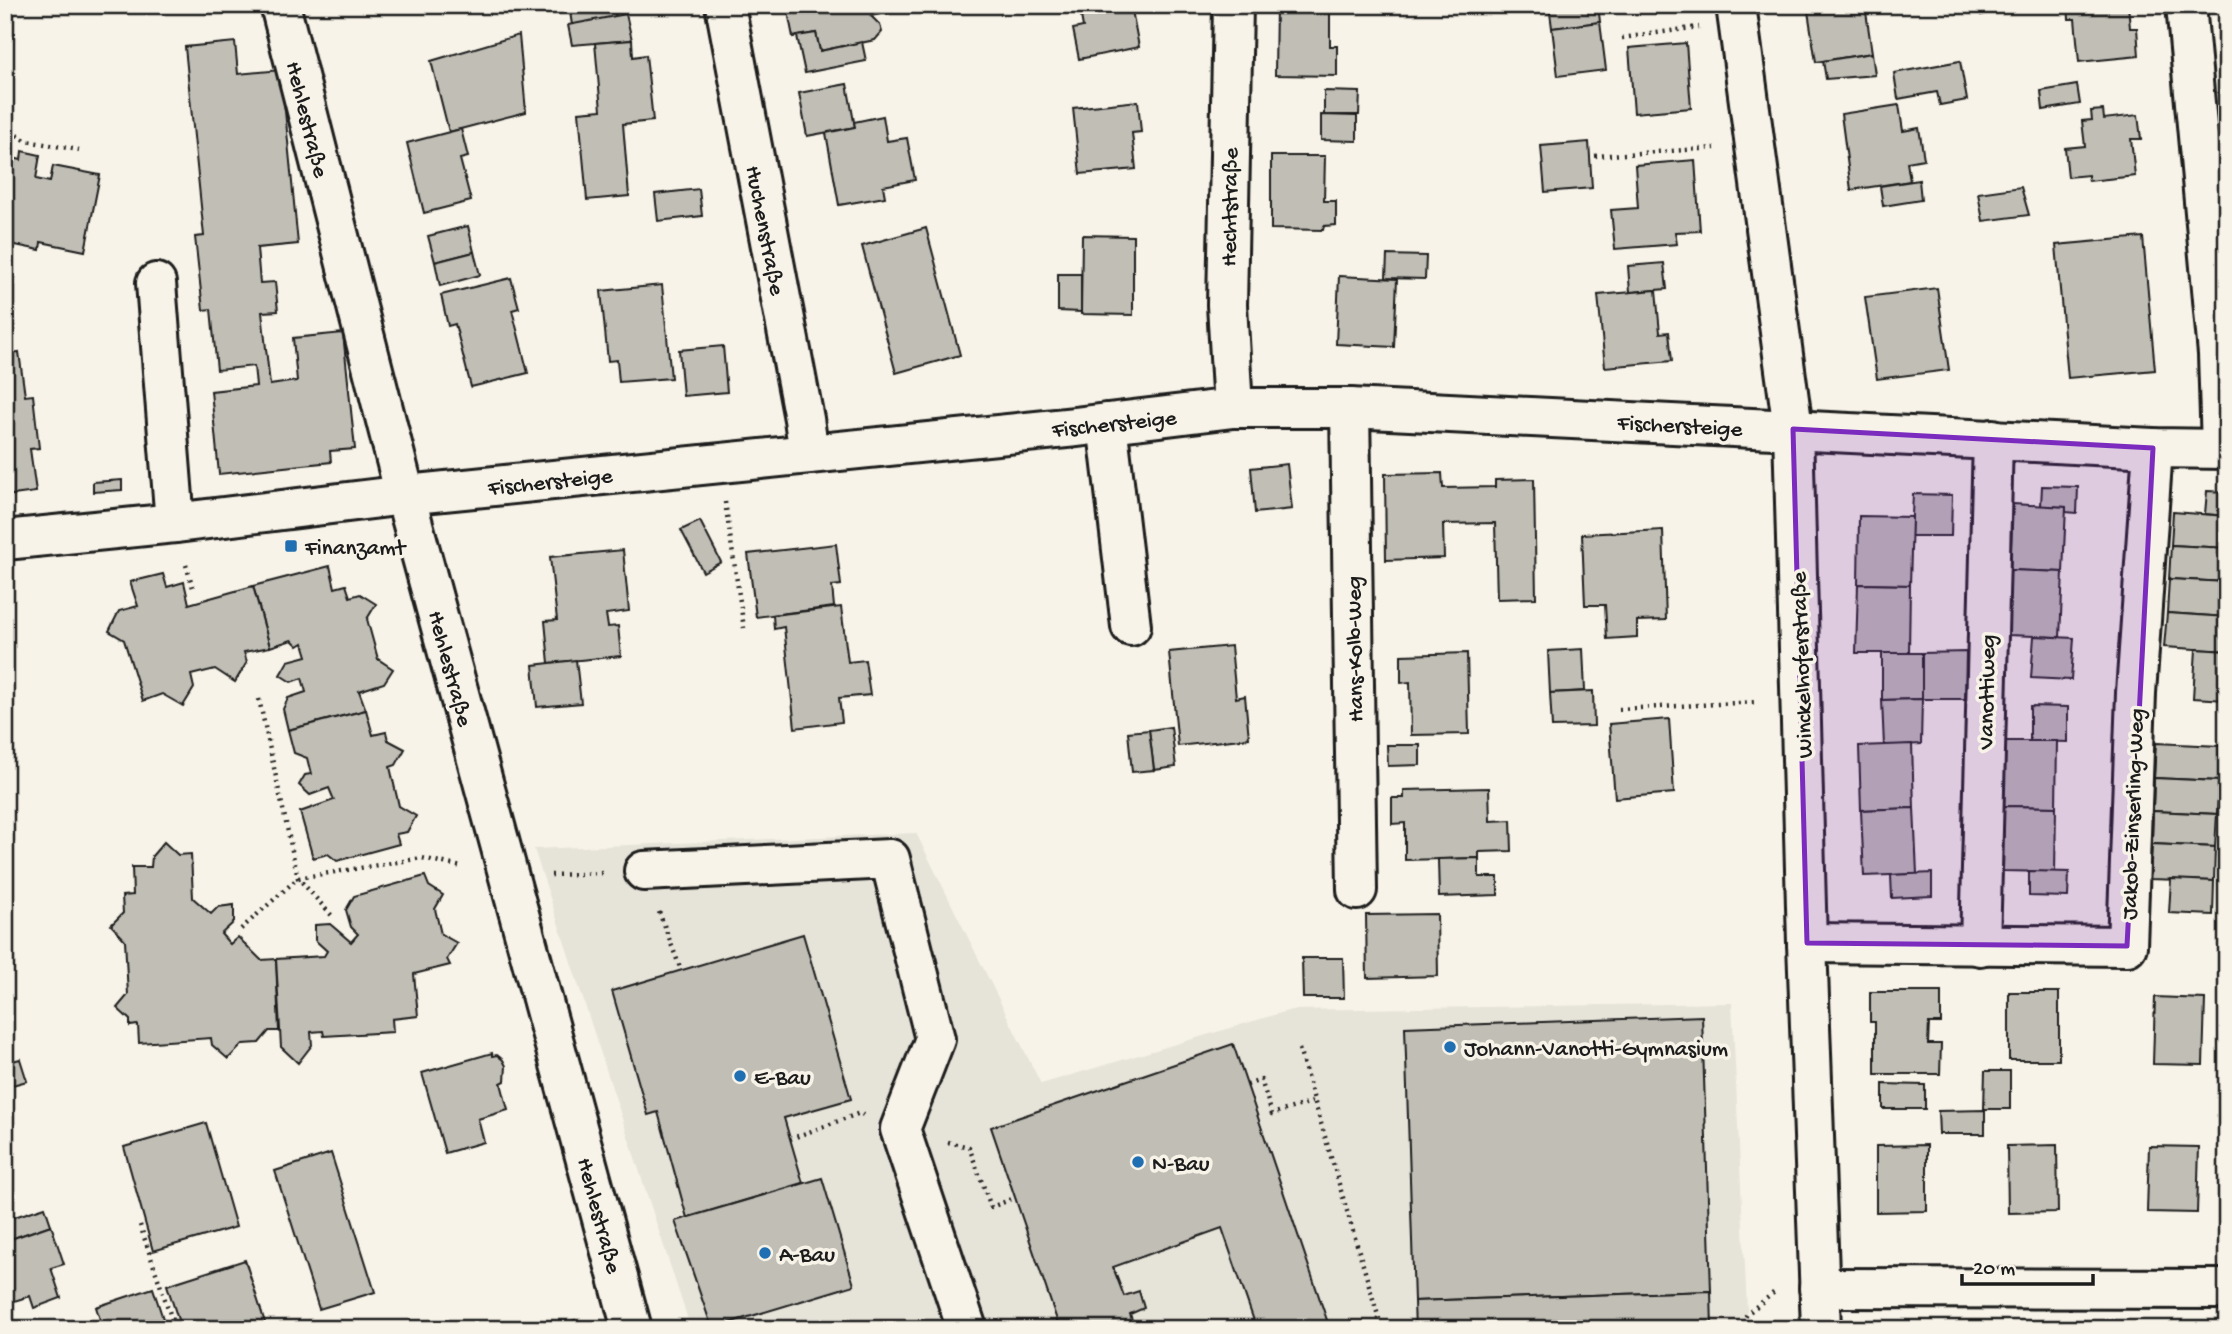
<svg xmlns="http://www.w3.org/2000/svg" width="2232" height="1334" viewBox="0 0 2232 1334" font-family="'Gochi Hand',sans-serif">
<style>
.built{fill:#e6e3d9}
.building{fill:#c0beb5;stroke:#1c1c1c;stroke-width:2}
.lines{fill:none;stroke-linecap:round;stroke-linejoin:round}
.minor-casing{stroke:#1c1c1c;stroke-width:44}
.path{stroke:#1c1c1c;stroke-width:4.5;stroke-dasharray:2 5;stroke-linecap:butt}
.minor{stroke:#f7f3e8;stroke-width:38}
.marked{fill:#7b2cbf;fill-opacity:0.2;stroke:#7b2cbf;stroke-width:5;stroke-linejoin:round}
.poi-dot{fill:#1f6fb2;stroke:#f7f3e8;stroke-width:2.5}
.labels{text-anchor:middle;stroke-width:7;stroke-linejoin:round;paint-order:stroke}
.street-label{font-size:23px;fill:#1c1c1c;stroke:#f7f3e8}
.poi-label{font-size:23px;fill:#1c1c1c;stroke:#f7f3e8;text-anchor:start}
</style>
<rect width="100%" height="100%" fill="#f7f3e8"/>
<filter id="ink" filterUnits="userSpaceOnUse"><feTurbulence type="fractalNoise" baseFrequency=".0143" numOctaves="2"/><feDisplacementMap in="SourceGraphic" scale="14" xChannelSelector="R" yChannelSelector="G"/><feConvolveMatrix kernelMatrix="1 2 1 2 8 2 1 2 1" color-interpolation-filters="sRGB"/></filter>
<g filter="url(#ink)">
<path class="built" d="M916,833L1041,1084L1291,1010L1732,1003L1748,1329H691L534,849Z"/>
<g class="building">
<path d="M569,5H613L616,17L572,25Z"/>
<path d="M782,5H889L890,12L871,16L880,25L882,32L875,40L820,51L816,33L793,37L787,7Z"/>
<path d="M1079,5H1131L1139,47L1079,59L1073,29L1083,27Z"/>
<path d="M1276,5H1330V46H1337V76L1275,75Z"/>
<path d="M1549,5H1598L1600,22L1552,28Z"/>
<path d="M1807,5H1865L1872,53L1816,62Z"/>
<path d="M1978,5H2020V6L1981,15Z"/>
<path d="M2068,5H2128L2130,28H2137L2139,56L2079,62L2075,19H2069Z"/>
<path d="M626,14L632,40L572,45L568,25Z"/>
<path d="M1600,22L1606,70L1558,76L1552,28Z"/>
<path d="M816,33L820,51L862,42L866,61L805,73L797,36Z"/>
<path d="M519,35L526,112L449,132L431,61Z"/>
<path d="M632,40L633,57L646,55L653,121L623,124L629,196L587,200L579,112L601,110L595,43Z"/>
<path d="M235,42L238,74L281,70L298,244L257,248L260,283L275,282L278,311L262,312L270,385L297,381L293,338L343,333L355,449L330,451L331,462L219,474L211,391L256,386L254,366L217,370L211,309L203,310L195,237L204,236L185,47Z"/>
<path d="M1686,43L1691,108L1634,113L1629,48Z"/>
<path d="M1872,53L1875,75L1826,79L1823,61Z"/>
<path d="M1960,61L1967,100L1940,105L1937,92L1898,99L1894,73Z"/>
<path d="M847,84L855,127L807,136L799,93Z"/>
<path d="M2077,85L2080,104L2043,110L2041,91Z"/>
<path d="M1324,91L1360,92L1359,115H1324Z"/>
<path d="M1138,101L1141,132L1132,133L1136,169L1080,174L1073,108Z"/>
<path d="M1899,105L1903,131L1919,128L1924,159L1907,162L1910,181L1851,190L1841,114Z"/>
<path d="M2103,110L2104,119L2138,115L2141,139H2131L2135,176L2089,181L2088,175L2068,177L2065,148L2085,146L2082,121L2092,120L2091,111Z"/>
<path d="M1321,115L1357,116V141L1321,140Z"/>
<path d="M883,116L887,141L907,138L915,180L883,186L885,197L839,205L826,133L855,127L854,122Z"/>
<path d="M461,129L468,157L460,159L471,201L424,213L407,143Z"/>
<path d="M1589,142L1592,188L1545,192L1541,146Z"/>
<path d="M22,151L40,155L36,179L50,182L53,166L100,175L85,251L41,242L40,250L5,243V156L21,160Z"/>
<path d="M1271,156H1325L1324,201H1336V225L1324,226L1323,230L1271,229Z"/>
<path d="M1695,160L1700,231L1675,232L1677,244L1615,249L1611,210L1638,208L1635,165Z"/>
<path d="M1919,180L1921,200L1883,206L1880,186Z"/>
<path d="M2021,187L2029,215L1983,221L1978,193Z"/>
<path d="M699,189L702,216L658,221L655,194Z"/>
<path d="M468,226L474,252L435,262L428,236Z"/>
<path d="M926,228L960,355L896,373L862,246Z"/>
<path d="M1082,235L1133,236V315L1081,314Z"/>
<path d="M2143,237L2155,370L2068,378L2056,245Z"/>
<path d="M474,252L480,275L440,286L435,262Z"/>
<path d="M1387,255L1426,256L1425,279L1386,278Z"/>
<path d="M1664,263L1667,289L1630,292L1628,266Z"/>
<path d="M1058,274H1081V312L1058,311Z"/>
<path d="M1339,276L1397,279L1394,347L1336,344Z"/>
<path d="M511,278L519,308L512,310L528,373L471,387L455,324L448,326L441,295Z"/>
<path d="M662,285L671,378L619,382L617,360L608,361L601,291Z"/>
<path d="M1937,288L1949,370L1877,379L1865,297Z"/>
<path d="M1656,290L1660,333L1669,332L1672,361L1605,367L1598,295Z"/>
<path d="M723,346L727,392L683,396L679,350Z"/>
<path d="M19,352L25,396L33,395L39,448L30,449L36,492L5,496V354Z"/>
<path d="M1287,464L1292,509L1255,513L1251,468Z"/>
<path d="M1442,473L1443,488L1495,487V480L1534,479L1536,598L1497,599L1495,523L1443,524L1444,558L1386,560L1385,474Z"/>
<path d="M122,480V490L93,492V482Z"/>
<path d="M2042,486L2078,487L2077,513L2066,512V507L2041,506Z"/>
<path d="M2207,491L2227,492V516L2205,514Z"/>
<path d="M1913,494L1952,495L1951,536H1911Z"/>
<path d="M2013,504L2066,507L2063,572L2010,570Z"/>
<path d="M2173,512L2227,516V548L2171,545Z"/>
<path d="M1859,516L1912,517L1910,585L1858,584Z"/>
<path d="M700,521L721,562L703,572L681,530Z"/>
<path d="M1663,530L1666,620L1637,621V637L1607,639L1605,605H1585L1582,534Z"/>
<path d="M836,544L841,585L832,586L834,607L756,617L748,554Z"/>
<path d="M2171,545L2227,548V582L2169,579Z"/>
<path d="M623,550L629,611L606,614L608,627L618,626L621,656L549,663L545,621L557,620L550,557Z"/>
<path d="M330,566L335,588L346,585L350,597L360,594L376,604L367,619L378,659L393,669L384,683L359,691L366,710L288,730L283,709L288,698L306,692L302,678L291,682L280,675L288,661L307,656L303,643L298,646L292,640L270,647L253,586Z"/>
<path d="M2010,570L2063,572L2060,637L2007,635Z"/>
<path d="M163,574L167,587L184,582L189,604L253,586L270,647L244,652L247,662L235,682L215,669L191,675L194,688L183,706L162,694L143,701L124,640L109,631L119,611L138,606L130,582Z"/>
<path d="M2169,579L2227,582V617L2167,613Z"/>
<path d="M1858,584L1910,585L1909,653H1856Z"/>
<path d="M841,607L848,662L865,660L870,695L839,698L842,722L795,728L784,627L774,629L773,615Z"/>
<path d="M2167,613L2227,617V651L2164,647Z"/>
<path d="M2034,636L2074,638L2071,680L2031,678Z"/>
<path d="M1231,646L1236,698L1245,696L1249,738L1178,746L1169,652Z"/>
<path d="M1583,649L1585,691L1550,693L1548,651Z"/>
<path d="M2196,649L2227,651V700L2193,698Z"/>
<path d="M1966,652L1965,699H1922V653Z"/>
<path d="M1467,653L1469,734L1411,735L1410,682L1401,683V655Z"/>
<path d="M1882,653H1922V699L1882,700Z"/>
<path d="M576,660L581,703L537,707L533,665Z"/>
<path d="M1593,691L1594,726L1552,727L1550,693Z"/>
<path d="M1922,699L1921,744L1884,746L1882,700Z"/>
<path d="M2030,706L2068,707V742L2030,741Z"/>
<path d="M366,710L373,735L386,732L388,740L405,749L396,765L390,767L399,806L416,816L407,832L396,834L399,844L337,861L328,854L313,858L300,812L334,800L329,788L310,795L299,785L305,775L311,774L307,758L294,753L288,730Z"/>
<path d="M1669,719L1674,793L1615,798L1609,724Z"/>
<path d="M1171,727L1176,767L1154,770L1149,730Z"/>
<path d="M1149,730L1154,770L1132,772L1128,732Z"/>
<path d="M2005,741H2057L2056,807L2004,806Z"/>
<path d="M2156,743L2220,746L2219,781L2154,778Z"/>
<path d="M1912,744L1914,808L1861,810L1859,746Z"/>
<path d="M1387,745H1420V765L1388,766Z"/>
<path d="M2154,778L2219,781L2217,814L2153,811Z"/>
<path d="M1489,788L1490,821L1511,820L1512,851L1479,852V858L1405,860V823L1392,824V798H1404V790Z"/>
<path d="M2004,806L2056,807L2055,872L2003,871Z"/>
<path d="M1914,808L1917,874L1864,876L1861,810Z"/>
<path d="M2153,811L2217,814L2215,847L2152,844Z"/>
<path d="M164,842L178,855L191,854L193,898L211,914L218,907L234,905V922L221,934L230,944L238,937L261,960L276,959L279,1031H269L259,1043L243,1044L228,1059L212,1045L211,1038L139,1043L138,1025L130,1026V1020L117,1008L128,995L125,940L111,925L123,913L122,896L133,895L132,867H151L152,856Z"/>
<path d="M2152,844L2215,847L2214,881L2150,879Z"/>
<path d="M1479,858V877H1498V895L1439,897L1438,859Z"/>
<path d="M2029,871L2069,872L2068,897L2029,896Z"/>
<path d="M1932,873V896L1892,898L1891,875Z"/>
<path d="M425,876L429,886L443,895L435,909L441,934L457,943L447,959L450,965L414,974L418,1016L392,1019L393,1032L324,1036L323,1031L311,1032L312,1045L298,1063L281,1047L276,959L324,956L327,951L315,940V925L330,924L351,942L358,934L351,927L346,910L354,896Z"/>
<path d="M2171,879L2214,881L2213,915L2169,913Z"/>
<path d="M1437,914L1438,976L1367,978L1366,915Z"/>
<path d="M803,934L851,1099L784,1118L803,1183L687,1218L658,1112L648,1115L612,991Z"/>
<path d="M1302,958H1343L1344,998H1303Z"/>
<path d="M1870,992H1941V1023H1929L1928,1044H1941L1940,1074H1875V1022H1870Z"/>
<rect x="2009" y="992" width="50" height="68"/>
<path d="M2155,997L2205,999L2203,1065L2153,1064Z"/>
<path d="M1702,1016L1711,1291L1414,1301L1405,1027Z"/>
<path d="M1233,1044L1330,1329H1232L1254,1321L1222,1228L1113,1267L1124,1296L1139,1291L1144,1308L1130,1314L1135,1329H1060L991,1127Z"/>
<path d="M492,1053V1056L497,1055L503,1060L506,1066L505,1081L501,1083L508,1110L478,1119L484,1142L445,1153L422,1073Z"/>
<path d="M20,1059L27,1081L5,1087V1063Z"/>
<path d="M1985,1071H2010V1109H1984Z"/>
<path d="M1883,1084L1925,1085V1109H1883Z"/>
<path d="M1985,1110V1134H1939L1938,1111Z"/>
<path d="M206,1123L236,1227L153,1251L124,1147Z"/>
<path d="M1927,1145V1211L1876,1212V1146Z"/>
<path d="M2057,1145L2058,1212L2008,1213L2007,1146Z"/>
<path d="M2149,1146L2199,1147L2197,1213L2147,1212Z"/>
<path d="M331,1153L375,1292L319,1309L275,1171Z"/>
<path d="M822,1178L854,1285L712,1328L675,1221Z"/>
<path d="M45,1207L51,1225L5,1241V1220Z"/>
<path d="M51,1225L64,1264L51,1268L61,1298L34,1308L30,1296L5,1304V1241Z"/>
<path d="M245,1260L267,1329H181L167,1285Z"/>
<path d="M153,1288L166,1328L103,1329L96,1307Z"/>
<path d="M1711,1291L1712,1329H1415L1414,1301Z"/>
<path d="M575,1320L578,1329H549Z"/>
</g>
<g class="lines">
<defs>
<g id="minor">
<path d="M280,5L405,495L632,1329"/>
<path d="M725,5L804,419L809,454"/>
<path d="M1736,5L1793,429L1807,943L1821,1329"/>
<path d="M2186,5L2218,354L2221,448"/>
<path d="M156,283L175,523"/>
<path d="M1233,408L1227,305L1233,5"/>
<path d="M1350,408L1357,890"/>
<path d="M1107,423L1131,626"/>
<path d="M5,540L175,523L405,495L1076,427L1233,408H1350L2153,448L2227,449"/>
<path d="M644,871L890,859L935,1039L900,1129L967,1329"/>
<path d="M1807,943L2127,946L2136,693L2153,448"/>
<path d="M1980,946L1993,439"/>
<path d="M1819,1288L2227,1289"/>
</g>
</defs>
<use href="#minor" class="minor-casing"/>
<g class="path">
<path d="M1622,38L1699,27"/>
<path d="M5,128L27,141L79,150"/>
<path d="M1595,156L1715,148"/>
<path d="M725,502L744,628"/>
<path d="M186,565L194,591"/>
<path d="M259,699L298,878L332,916"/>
<path d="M1619,709L1758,702"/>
<path d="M551,875L605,873"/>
<path d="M659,912L681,970"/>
<path d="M241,929L298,878L422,858L462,867"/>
<path d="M1299,1049L1382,1329"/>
<path d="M1247,1085L1261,1080L1272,1114L1315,1101"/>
<path d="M790,1139L860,1113L863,1115"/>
<path d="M948,1142L969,1147L991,1207L1015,1198"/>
<path d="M140,1225L175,1329"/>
<path d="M1739,1329L1747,1314L1777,1290"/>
</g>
<use href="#minor" class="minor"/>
</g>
</g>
<path class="marked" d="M1793,429L2153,448L2127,946L1807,943Z"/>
<g class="poi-dot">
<rect x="284" y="539" width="14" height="14" rx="3.5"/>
<circle cx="1450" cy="1047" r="7"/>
<circle cx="740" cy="1076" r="7"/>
<circle cx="1138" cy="1162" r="7"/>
<circle cx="765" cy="1253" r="7"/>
</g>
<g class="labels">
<g class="street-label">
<text transform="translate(309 119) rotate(76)" y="8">Hehlestraße</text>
<text transform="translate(1228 207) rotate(-89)" y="8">Hechtstraße</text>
<text transform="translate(767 230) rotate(79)" y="8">Huchenstraße</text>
<text transform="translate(1114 422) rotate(-6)" y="8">Fischersteige</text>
<text transform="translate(1680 424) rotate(3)" y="8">Fischersteige</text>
<text transform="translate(550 480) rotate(-6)" y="8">Fischersteige</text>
<text transform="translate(1353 649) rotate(-91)" y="8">Hans-Kolb-Weg</text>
<text transform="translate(1800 665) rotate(-92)" y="8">Winckelhoferstraße</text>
<text transform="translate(452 668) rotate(75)" y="8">Hehlestraße</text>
<text transform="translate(1985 692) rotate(-89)" y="8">Vanottiweg</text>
<text transform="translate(2131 814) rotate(-88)" y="8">Jakob-Zinserling-Weg</text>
<text transform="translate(601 1215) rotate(75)" y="8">Hehlestraße</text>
</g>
<g class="poi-label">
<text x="305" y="554">Finanzamt</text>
<text x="1464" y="1055">Johann-Vanotti-Gymnasium</text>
<text x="754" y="1084">E-Bau</text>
<text x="1152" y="1170">N-Bau</text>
<text x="779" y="1261">A-Bau</text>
</g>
</g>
<rect width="2232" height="1334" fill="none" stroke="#f7f3e8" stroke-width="28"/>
<rect x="14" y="14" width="2204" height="1306" fill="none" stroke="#1c1c1c" stroke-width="2.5" filter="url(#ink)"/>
<path d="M1962 1274v10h131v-10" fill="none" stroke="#1c1c1c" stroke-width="3.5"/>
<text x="1973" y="1274" font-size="21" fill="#1c1c1c" stroke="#f7f3e8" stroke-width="5" paint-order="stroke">20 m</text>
</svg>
